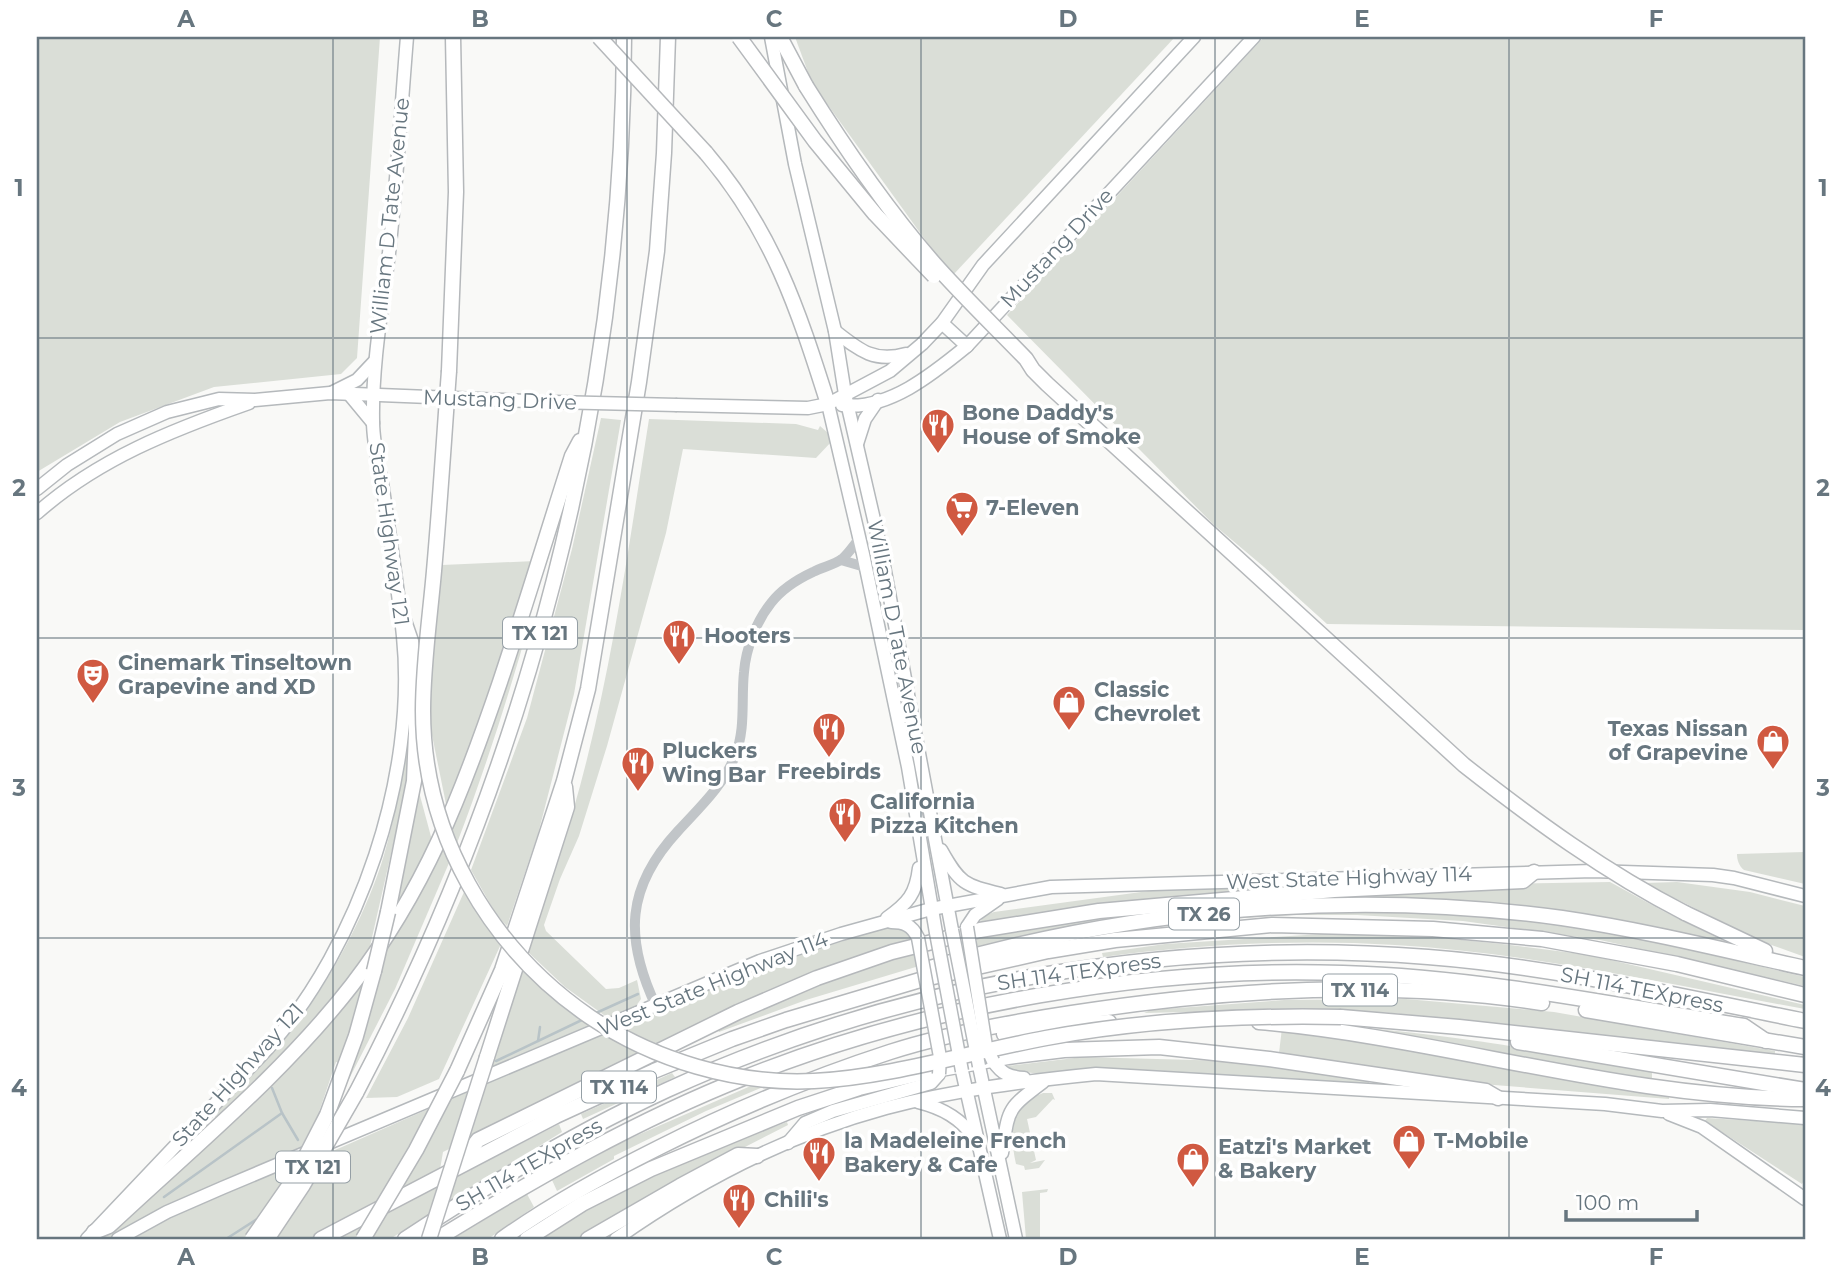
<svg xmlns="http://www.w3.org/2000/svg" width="1842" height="1276" viewBox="0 0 1842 1276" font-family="Montserrat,sans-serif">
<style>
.green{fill:#daded7}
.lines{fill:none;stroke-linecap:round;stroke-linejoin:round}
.stream{stroke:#b8c3c7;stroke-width:2.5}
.major-casing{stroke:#b5b9bc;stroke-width:15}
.highway-casing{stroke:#b5b8bb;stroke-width:17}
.minor{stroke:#c1c5c8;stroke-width:10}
.major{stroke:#fff;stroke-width:12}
.highway{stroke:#fff;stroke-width:14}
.major-bridge-casing{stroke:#b5b9bc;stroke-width:15;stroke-linecap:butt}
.highway-bridge-casing{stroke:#b5b8bb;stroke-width:17;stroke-linecap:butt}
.major-bridge{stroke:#fff;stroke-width:12}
.highway-bridge{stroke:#fff;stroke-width:14}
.grid{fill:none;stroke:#67767f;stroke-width:2;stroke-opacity:0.55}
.labels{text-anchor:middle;stroke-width:7;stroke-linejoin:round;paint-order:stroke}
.shield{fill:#fff;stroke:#959fa5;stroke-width:2}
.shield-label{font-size:19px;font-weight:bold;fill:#67767f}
.street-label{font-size:21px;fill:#67767f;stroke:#fff}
.poi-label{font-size:21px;font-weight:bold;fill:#67767f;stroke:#fff;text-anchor:start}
.neatline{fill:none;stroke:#67767f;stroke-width:2.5}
.grid-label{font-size:23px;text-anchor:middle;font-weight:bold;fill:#67767f}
</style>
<rect width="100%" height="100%" fill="#f9f9f7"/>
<g class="green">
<path d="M37,37H380L357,358L341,374L214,387L120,422L37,472Z"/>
<path d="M795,37H1175L954,274L944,266L812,83Z"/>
<path d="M1264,37H1805V630L1327,624L1264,567L1213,524L1007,315Z"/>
<path d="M601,418L621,420L574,694L538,834L507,926L497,916L471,870L527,718L572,549Z"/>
<path d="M649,419L796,424L818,430L820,426L828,433L832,441L816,458L683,449L666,533L607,746L579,836L560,879L544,925L546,931L606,989L619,988L637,980L641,999L636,1006L608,1018L565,987L528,952C549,888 571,824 587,759C615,648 631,532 649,419Z"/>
<path d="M535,561L447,809L431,730L430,682L442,565Z"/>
<path d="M525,619L530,620C509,695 485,770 457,843L452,828L486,740Z"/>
<path d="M409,730L408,779L368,955L291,1047L216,1118L213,1114C236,1090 261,1067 283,1041C324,993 366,916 384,855C396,814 403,772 409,730Z"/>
<path d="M419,792L433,844L392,919Z"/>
<path d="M443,848L449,863L395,989L348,1081L345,1079L386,948Z"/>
<path d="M1805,852V884L1744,870C1739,866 1737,860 1737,854Z"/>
<path d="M1610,882L1663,911L1736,947L1537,909L1474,901L1332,899L1333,894L1503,884Z"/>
<path d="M1677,882L1750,892L1805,906V957L1763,942L1644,883Z"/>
<path d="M1283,885V888C1181,897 1078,902 978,925L984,916L994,912L1178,887Z"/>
<path d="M464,892L501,944L439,1079L397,1097L366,1098L408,1018Z"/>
<path d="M1426,910C1474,915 1522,919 1570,926C1649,937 1727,959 1805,977V986L1600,940L1463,921L1357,915H1293L1168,923L1243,914Z"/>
<path d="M1164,911L977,950V937L1079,919Z"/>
<path d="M884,928C895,929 906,927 912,938L795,981L691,1029L443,1152L437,1187L559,1124L562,1132L390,1239H134C196,1195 273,1178 342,1147C446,1101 550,1055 654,1011C728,979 805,945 884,928Z"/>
<path d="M1322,934L1411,935L1502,944L1589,955L1805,1005V1009C1670,985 1533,953 1395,945C1299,939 1199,944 1103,957L1102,953L1165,944Z"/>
<path d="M915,951L919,966L806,1000L719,1032L717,1029L802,991Z"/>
<path d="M523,970L561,1005L591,1026L492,1067Z"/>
<path d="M361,983L365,986L340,1063L336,1062L318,1115L300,1149L124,1230L111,1239H102Z"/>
<path d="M1406,999L1554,1012L1775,1051V1055L1392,1013L1314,1009L1144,1013L1151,1010L1284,1000Z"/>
<path d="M1337,1026C1443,1033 1548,1051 1652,1072V1080L1351,1030Z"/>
<path d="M1282,1028L1669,1095V1099L1456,1082L1279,1053Z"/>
<path d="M1083,1057L1231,1061L1370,1080L1369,1083L1041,1074L1008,1070L1007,1066Z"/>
<path d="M672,1073L675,1077L583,1119L581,1114Z"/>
<path d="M753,1085L763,1087L706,1111L614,1156V1159L557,1191L552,1180L624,1141Z"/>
<path d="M1043,1093H1052L1055,1100L1053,1099L1036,1117L1027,1119L1036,1160L1030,1163L1045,1160L1039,1168L1025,1170L1024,1166L1016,1164C1009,1132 1010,1106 1043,1093Z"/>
<path d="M1707,1118L1805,1124V1179L1802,1184L1705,1121Z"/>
<path d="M787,1122L788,1125L665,1188L579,1239H536L605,1198L671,1166Z"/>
<path d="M1048,1189L1047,1192L1040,1193V1239H1026L1022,1192Z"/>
<path d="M527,1194L534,1207L488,1239H453Z"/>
</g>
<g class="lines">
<g class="stream">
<path d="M596,1013L638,994"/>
<path d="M538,1041L540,1027"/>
<path d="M496,1061L584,1019"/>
<path d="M272,1088L282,1113L298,1140"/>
<path d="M164,1197L282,1113"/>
<path d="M226,1239L257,1219"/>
</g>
<defs>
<g id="major">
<path d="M771,37L795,164L835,331L845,394L881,550L952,930"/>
<path d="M942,323L967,346"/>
<path d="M835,331C859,350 874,363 906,354"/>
<path d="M333,392L357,380L374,362"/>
<path d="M349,394L373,423"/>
<path d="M828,404L863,554L908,767L936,933"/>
<path d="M677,405L808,408L828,404L890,371L922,344L942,323L983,265L1194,37"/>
<path d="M842,405C888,411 934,373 967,346L1254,37"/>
<path d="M857,444L865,419L878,400"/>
<path d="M37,489L67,465L117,434L167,412L219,399L255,400L330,393L554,402"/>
<path d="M37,513C98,459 172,430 249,403"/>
<path d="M941,850C960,884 964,885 1001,894"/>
<path d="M887,918C908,903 916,894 919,868"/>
<path d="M891,922C904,922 912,925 918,938"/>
<path d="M967,927L975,915L998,899"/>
<path d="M993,1061C1002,1074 1009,1077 1024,1078"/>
<path d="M979,1066L1016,1239"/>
<path d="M962,1071L1000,1239"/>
<path d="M918,1102C942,1108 961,1118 974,1138"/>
<path d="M1669,1114L1702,1127L1805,1199"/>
<path d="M788,1143L805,1123L833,1111L931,1083L939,1074"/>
<path d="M1002,1153C1009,1108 1006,1110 1043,1082"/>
<path d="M87,1239L268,1048C360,944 417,775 403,636C398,587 390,538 383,489C379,467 373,444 373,421C372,365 382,309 389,253C397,181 401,109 407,37"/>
<path d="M118,1239L167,1212L222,1188L760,961L841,934L931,909L1051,887L1593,871L1713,875L1734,878L1805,896"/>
<path d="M616,1239C697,1182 790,1134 886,1108C954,1090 1026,1081 1096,1074L1605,1104L1662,1111L1710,1110L1805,1118"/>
</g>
<g id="highway">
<path d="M780,37L806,86"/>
<path d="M706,153C772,230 798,309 828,404"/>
<path d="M449,371L456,192L453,37"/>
<path d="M388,912L414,781L416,733V683L411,641L401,612"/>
<path d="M1685,913L1765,951"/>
<path d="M930,968C1133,908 1351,889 1562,918C1644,930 1724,950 1805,968"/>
<path d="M1586,1010L1805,1047"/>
<path d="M1341,1017L1459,1027L1805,1065"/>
<path d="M1259,1022C1442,1038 1620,1098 1805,1099"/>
<path d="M1004,1034L1061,1025L1109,1022"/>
<path d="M1518,1042L1805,1090"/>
<path d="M487,1057L567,807L565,787"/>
<path d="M457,1071L502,970L564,781L588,689L639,382L657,251L664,153L668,37"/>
<path d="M356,1093C527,768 623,404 624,37"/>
<path d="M327,1115L356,1036L374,971"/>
<path d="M461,1162L478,1140L738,1012L817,978L892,952L980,930L1099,911L1334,890L1523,881L1534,872"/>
<path d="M94,1232L109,1226C191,1149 283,1074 352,985C425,890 462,794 500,682C525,607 548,531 572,456L580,441"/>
<path d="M321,1239L556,1116L654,1071L732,1039L786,1020L920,980L1048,951L1115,940L1272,925L1433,929L1542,939L1677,964L1805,995"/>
<path d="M405,1239C489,1184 576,1132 667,1090C903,982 1169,937 1428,957C1555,967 1681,996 1805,1021"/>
<path d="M437,1239C536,1178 637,1120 746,1077C927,1005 1148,966 1343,973C1478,977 1611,1004 1744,1026L1766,1041"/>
<path d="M502,1239C551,1204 604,1175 658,1148C733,1110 810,1078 890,1052C949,1033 1012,1022 1072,1013C1227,989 1387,979 1542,1003"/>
<path d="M527,1239L582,1204L651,1169L798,1108L859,1088L930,1071L1008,1057L1064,1050L1159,1047L1269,1059L1486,1091L1498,1098"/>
<path d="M588,1239L680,1186L738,1155L757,1156"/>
</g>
</defs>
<use href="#major" class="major-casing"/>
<use href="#highway" class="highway-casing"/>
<g class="minor">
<path d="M841,560L865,567"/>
<path d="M656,1006C624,938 626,887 678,831C700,807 723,786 735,756C746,729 741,700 744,672C746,648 756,622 771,603C781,590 798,579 813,572C822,567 834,565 842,559C848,554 854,545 859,539"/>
</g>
<use href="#major" class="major"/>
<use href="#highway" class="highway"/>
<defs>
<g id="major-bridge">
<path d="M554,402L677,405"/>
<path d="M967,927L986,1046L993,1061"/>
<path d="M952,930L979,1066"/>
<path d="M936,933L962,1071"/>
<path d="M918,938L940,1057L939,1074"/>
</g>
<g id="highway-bridge">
<path d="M599,37L706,153"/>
<path d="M739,37L815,141L875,214L934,276"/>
<path d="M806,86C846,150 889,213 939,269C967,300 997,329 1026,359L1033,370L1047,384L1464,765C1534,820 1605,872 1685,913"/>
<path d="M449,371C444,438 440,504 434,571C430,617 423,664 423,711C423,834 489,948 590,1017C654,1060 736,1085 814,1081C890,1077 971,1052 1046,1038C1144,1020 1242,1015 1341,1017"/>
<path d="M374,971L388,912"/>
<path d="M252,1239L295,1177L327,1115"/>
<path d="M267,1239L303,1185L356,1093"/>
<path d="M363,1239L416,1150L457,1071"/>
<path d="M429,1239L487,1057"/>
</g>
</defs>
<use href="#major-bridge" class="major-bridge-casing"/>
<use href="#highway-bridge" class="highway-bridge-casing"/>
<use href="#major-bridge" class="major-bridge"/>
<use href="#highway-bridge" class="highway-bridge"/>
</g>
<path class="grid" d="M333,37V1239M627,37V1239M921,37V1239M1215,37V1239M1509,37V1239M37,338H1805M37,638H1805M37,938H1805"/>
<defs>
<symbol id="restaurant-pin" viewBox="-11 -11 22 30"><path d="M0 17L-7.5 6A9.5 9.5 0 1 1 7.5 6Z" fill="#d05941" stroke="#fff"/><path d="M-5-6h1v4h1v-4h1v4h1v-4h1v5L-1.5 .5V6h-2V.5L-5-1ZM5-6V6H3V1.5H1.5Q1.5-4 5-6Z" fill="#fff"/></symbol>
<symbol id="supermarket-pin" viewBox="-11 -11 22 30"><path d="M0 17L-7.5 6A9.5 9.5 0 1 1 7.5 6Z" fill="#d05941" stroke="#fff"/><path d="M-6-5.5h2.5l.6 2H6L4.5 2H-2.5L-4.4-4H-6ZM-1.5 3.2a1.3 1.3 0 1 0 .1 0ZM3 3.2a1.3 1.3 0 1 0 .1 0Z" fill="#fff"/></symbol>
<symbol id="theatre-pin" viewBox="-11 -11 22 30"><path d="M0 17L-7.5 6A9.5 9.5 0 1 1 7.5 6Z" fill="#d05941" stroke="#fff"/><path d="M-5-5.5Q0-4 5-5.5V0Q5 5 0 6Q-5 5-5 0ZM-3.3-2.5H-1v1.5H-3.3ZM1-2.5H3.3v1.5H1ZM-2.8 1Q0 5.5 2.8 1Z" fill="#fff"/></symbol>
<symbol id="shop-pin" viewBox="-11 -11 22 30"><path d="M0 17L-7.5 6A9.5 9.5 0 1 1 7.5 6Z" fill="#d05941" stroke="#fff"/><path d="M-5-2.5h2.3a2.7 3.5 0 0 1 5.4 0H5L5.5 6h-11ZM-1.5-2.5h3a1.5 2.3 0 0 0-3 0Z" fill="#fff"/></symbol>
</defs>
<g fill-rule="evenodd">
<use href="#restaurant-pin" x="919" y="406" width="38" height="52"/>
<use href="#supermarket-pin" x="943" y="489" width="38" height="52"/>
<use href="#restaurant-pin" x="660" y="617" width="38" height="52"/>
<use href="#theatre-pin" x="74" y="656" width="38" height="52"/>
<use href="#shop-pin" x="1050" y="683" width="38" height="52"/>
<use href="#restaurant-pin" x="810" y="710" width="38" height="52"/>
<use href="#shop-pin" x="1754" y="722" width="38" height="52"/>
<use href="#restaurant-pin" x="619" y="744" width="38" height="52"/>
<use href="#restaurant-pin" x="826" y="795" width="38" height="52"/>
<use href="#shop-pin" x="1390" y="1122" width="38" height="52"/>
<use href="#restaurant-pin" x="800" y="1134" width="38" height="52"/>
<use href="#shop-pin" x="1174" y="1140" width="38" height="52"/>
<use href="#restaurant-pin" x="720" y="1181" width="38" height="52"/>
</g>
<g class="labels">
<g class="shield">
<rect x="503" y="617.5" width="74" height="31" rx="5"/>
<rect x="1169" y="898.5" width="70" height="31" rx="5"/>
<rect x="1323" y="974.5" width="74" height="31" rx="5"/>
<rect x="582" y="1071.5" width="74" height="31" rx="5"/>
<rect x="276" y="1151.5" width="74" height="31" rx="5"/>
</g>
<g class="shield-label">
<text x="540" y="640">TX 121</text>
<text x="1204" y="921">TX 26</text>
<text x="1360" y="997">TX 114</text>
<text x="619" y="1094">TX 114</text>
<text x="313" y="1174">TX 121</text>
</g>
<g class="street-label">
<text transform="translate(390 216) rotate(-84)" y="7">William D Tate Avenue</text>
<text transform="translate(1057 248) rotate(-47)" y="7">Mustang Drive</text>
<text transform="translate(500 400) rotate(2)" y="7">Mustang Drive</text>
<text transform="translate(389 534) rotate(82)" y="7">State Highway 121</text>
<text transform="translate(897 637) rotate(79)" y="7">William D Tate Avenue</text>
<text transform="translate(1349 878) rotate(-2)" y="7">West State Highway 114</text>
<text transform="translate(1079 972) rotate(-8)" y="7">SH 114 TEXpress</text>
<text transform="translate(713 984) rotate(-22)" y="7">West State Highway 114</text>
<text transform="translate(1642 990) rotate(11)" y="7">SH 114 TEXpress</text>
<text transform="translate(238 1075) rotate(-48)" y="7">State Highway 121</text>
<text transform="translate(529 1165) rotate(-30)" y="7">SH 114 TEXpress</text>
</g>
<g class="poi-label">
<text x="962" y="420">Bone Daddy's<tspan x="962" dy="24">House of Smoke</tspan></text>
<text x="986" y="515">7-Eleven</text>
<text x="704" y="643">Hooters</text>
<text x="118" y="670">Cinemark Tinseltown<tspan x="118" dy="24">Grapevine and XD</tspan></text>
<text x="1094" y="697">Classic<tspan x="1094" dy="24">Chevrolet</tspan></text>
<text x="1748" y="736" text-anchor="end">Texas Nissan<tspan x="1748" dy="24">of Grapevine</tspan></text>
<text x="662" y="758">Pluckers<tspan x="662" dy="24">Wing Bar</tspan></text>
<text x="829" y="779" text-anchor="middle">Freebirds</text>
<text x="870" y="809">California<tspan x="870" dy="24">Pizza Kitchen</tspan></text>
<text x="844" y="1148">la Madeleine French<tspan x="844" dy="24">Bakery &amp; Cafe</tspan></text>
<text x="1434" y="1148">T-Mobile</text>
<text x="1218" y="1154">Eatzi's Market<tspan x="1218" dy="24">&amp; Bakery</tspan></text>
<text x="764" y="1207">Chili's</text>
</g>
</g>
<rect width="1842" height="1276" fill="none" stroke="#ffffff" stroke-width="77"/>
<path d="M1566 1210v10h131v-10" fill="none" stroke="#67767f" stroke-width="3.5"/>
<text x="1576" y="1210" font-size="21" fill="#67767f" stroke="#ffffff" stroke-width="5" paint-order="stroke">100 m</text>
<rect x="38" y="38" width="1766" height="1200" class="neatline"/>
<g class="grid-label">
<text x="186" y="27">A</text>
<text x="480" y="27">B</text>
<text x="774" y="27">C</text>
<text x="1068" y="27">D</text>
<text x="1362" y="27">E</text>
<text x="1656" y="27">F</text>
<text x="19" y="196">1</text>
<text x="1823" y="196">1</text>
<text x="19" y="496">2</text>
<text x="1823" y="496">2</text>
<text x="19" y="796">3</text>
<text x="1823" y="796">3</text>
<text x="19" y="1096">4</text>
<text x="1823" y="1096">4</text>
<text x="186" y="1265">A</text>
<text x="480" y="1265">B</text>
<text x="774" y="1265">C</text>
<text x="1068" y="1265">D</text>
<text x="1362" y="1265">E</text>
<text x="1656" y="1265">F</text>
</g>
</svg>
